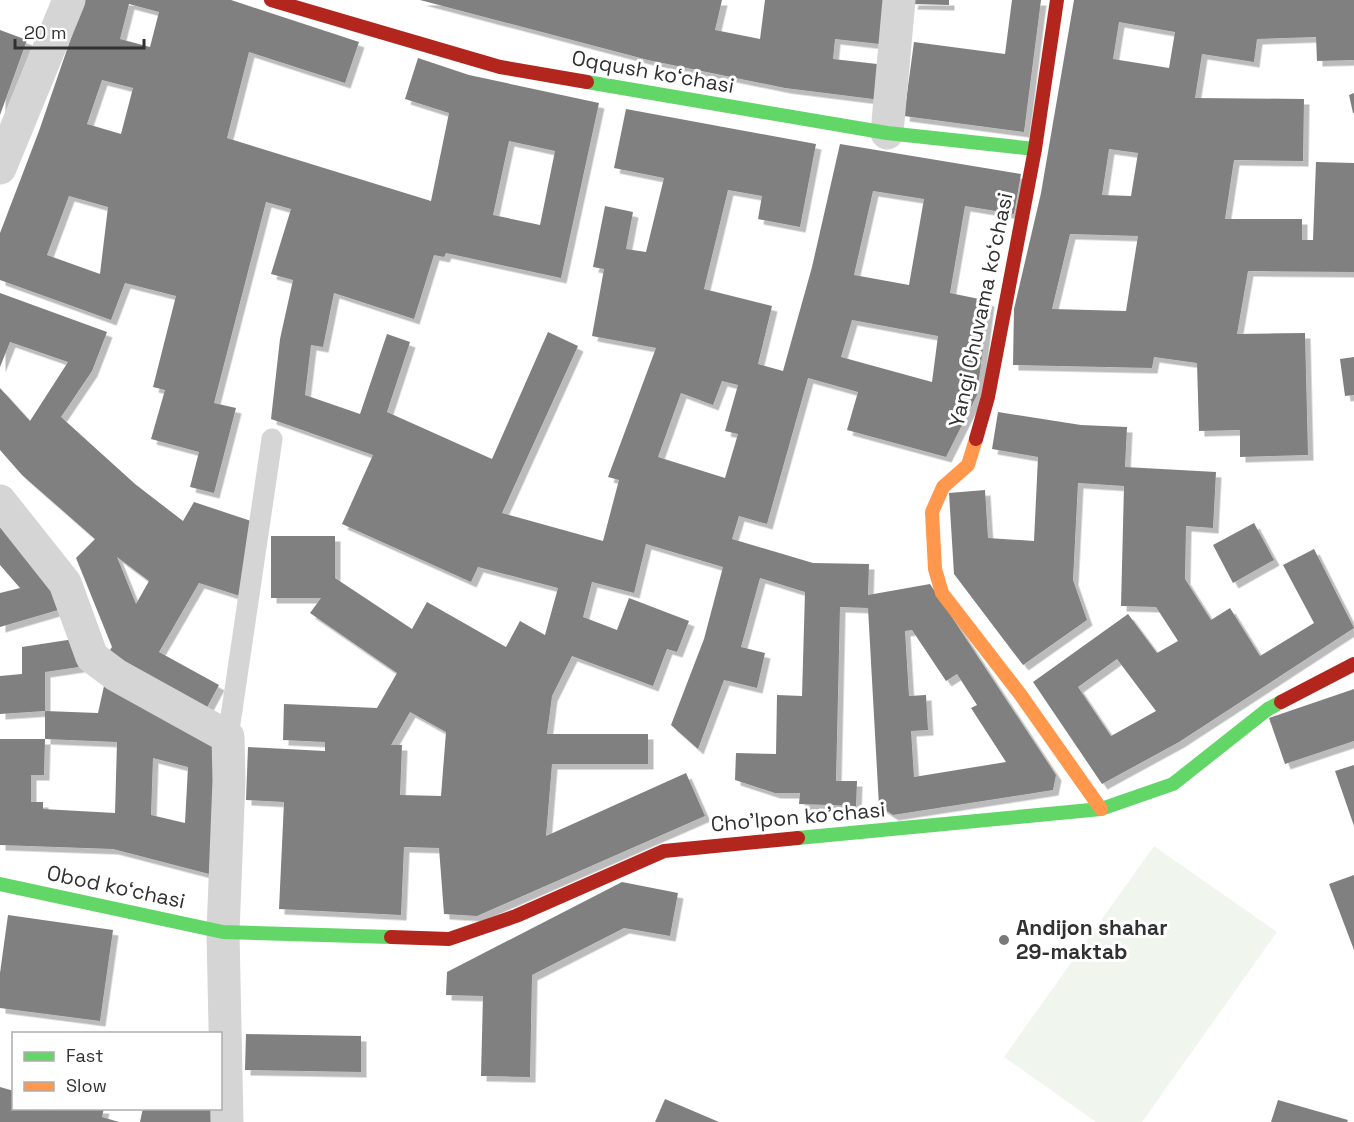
<svg xmlns="http://www.w3.org/2000/svg" width="1354" height="1122" viewBox="0 0 1354 1122" font-family="'Space Grotesk',sans-serif">
<style>
.green{fill:#f0f6ed}
.building{fill:#808080;fill-rule:evenodd;filter:url(#shadow)}
.lines{fill:none;stroke-linecap:round;stroke-linejoin:round}
.lane{stroke:#d5d5d5;stroke-width:21}
.street{stroke:#d5d5d5;stroke-width:33}
.fast{stroke:#63d668;stroke-width:14}
.slow{stroke:#ff974d;stroke-width:14}
.jam{stroke:#b3261e;stroke-width:14}
.poi-dot{fill:#797979;stroke:#fff;stroke-width:2}
.labels{text-anchor:middle;stroke-width:6;stroke-linejoin:round;paint-order:stroke}
.street-label{font-size:21px;fill:#313131;stroke:#fff}
.poi-label{font-size:21px;font-weight:bold;fill:#313131;stroke:#fff;text-anchor:start}
</style>
<defs>
<filter id="shadow"><feDropShadow dx="5.5" dy="5.5" stdDeviation="0" flood-color="#0004"/></filter>
</defs>
<rect width="100%" height="100%" fill="#fff"/>
<path class="green" d="M1154,846L1277,932L1142,1122H1096L1004,1057Z"/>
<g class="building">
<path d="M84,0H231L359,42L345,83L249,52L227,138L431,201L449,113L405,99L418,58L469,75L599,103L561,278L446,253L444,257L434,255L414,319L334,293L323,347L311,345L305,395L360,414L387,334L410,342L387,412L492,459L548,332L578,346L502,513L603,541L619,480L608,477L656,348L592,336L604,269L593,267L605,206L633,212L626,249L646,252L664,178L614,168L626,109L816,144L800,227L758,219L762,196L728,190L704,289L772,306L758,364L783,371L812,267L840,144L1021,174L1014,214L965,206L950,293L989,301L977,395L946,457L847,430L858,392L808,378L767,524L739,516L732,539L813,563L869,564L868,595L930,584L1056,775L1053,790L893,815L879,806L868,608L840,607L836,781H857L856,806L799,804L800,793H775L735,780L736,753L776,754L777,695L802,696L805,592L760,578L741,647L765,653L757,688L724,680L698,749L671,725L704,639L723,567L646,544L634,593L592,582L583,617L617,630L629,598L689,621L677,652L667,649L653,686L572,656L552,696L547,734H648V764H552L546,836L686,773L705,816L477,916L444,914L439,848L404,847L401,915L279,909L284,802L246,800L248,747L325,751V742L283,740L284,704L377,708L397,673L310,613L321,598H271V536H335V578L412,629L427,602L506,647L520,621L545,635L558,588L478,567L471,582L342,524L373,455L271,419L280,339L293,280L271,274L291,209L266,202L214,403L236,408L214,493L190,487L199,452L151,439L165,390L153,387L176,296L125,283L111,320L0,280V233L39,131ZM129,4L159,12L150,47L120,39ZM102,80L133,88L121,134L87,124ZM509,141L555,151L540,225L493,215ZM873,191L924,199L909,285L854,275ZM69,196L108,207L100,274L47,255ZM852,320L938,336L932,382L841,357ZM722,381L738,385L725,431L738,434L725,478L658,457L681,393L713,405ZM912,630L946,681L957,674L977,705L971,708L1006,762L914,777L911,731L928,730L926,695L909,696L905,631ZM410,712L446,732L441,796L400,795L402,745H391Z"/>
<path d="M420,0H722L715,30L760,39L765,0H889L888,45L835,39L833,59L886,65L881,100L785,88L648,60Z"/>
<path d="M913,0H949V5L912,4Z"/>
<path d="M1012,0H1041L1024,132L904,116L914,42L1005,54Z"/>
<path d="M1074,0H1354V60L1317,61L1316,37L1257,39L1254,62L1202,54L1195,98L1304,99L1303,161L1234,160L1225,219H1302V240H1313L1316,162L1354,163V272L1248,271L1237,334L1305,333L1308,455L1240,457V430L1199,431L1197,363L1154,357L1152,368L1013,365L1014,309L1041,193ZM1119,22L1175,32L1169,68L1113,59ZM1109,149L1138,153L1131,196L1102,195ZM1070,234L1138,236L1126,311L1052,309Z"/>
<path d="M0,30L27,40L0,115Z"/>
<path d="M1354,93V113H1353L1349,95Z"/>
<path d="M0,293L107,332L92,371L61,417L135,484L183,521L194,502L251,521L240,596L199,583L159,652L219,685L205,711L108,653L112,647L76,558L95,539L22,475L0,450V388L30,421L68,362L10,342L0,367ZM117,557L149,581L136,604Z"/>
<path d="M1354,357V395L1345,396L1340,359Z"/>
<path d="M998,412L1081,425L1127,427L1125,467L1216,472L1213,528L1186,526L1185,579L1211,620L1230,608L1260,656L1314,623L1283,565L1314,549L1354,628L1179,742L1102,784L1033,682L1128,614L1157,653L1178,641L1156,607L1121,606L1124,486L1078,483L1073,580L1087,620L1023,665L954,574L949,493L985,490L988,538L1034,541L1038,457L992,449ZM1117,659L1156,711L1111,736L1078,687Z"/>
<path d="M0,521L65,608L0,627V593L20,588L0,565Z"/>
<path d="M1254,523L1274,560L1233,583L1213,545Z"/>
<path d="M74,639L79,667L45,672V711L98,713L104,686L219,744L213,875L113,849L0,845V739H45L44,775H31V802H43V809L115,813L117,742L45,739V711L0,714V676L22,674V647ZM153,758L188,767L185,823L151,815Z"/>
<path d="M1354,689V741L1285,764L1269,718Z"/>
<path d="M1354,765V826L1335,771Z"/>
<path d="M1354,875V950L1329,884Z"/>
<path d="M622,882L678,893L670,936L624,928L532,975L530,1077L481,1076L483,996L446,995L447,972Z"/>
<path d="M8,915L113,930L100,1021L0,1008V973Z"/>
<path d="M246,1034L361,1036V1072L245,1070Z"/>
<path d="M0,1087L14,1091V1108H104L102,1117L119,1122H0Z"/>
<path d="M665,1099L719,1122H655Z"/>
<path d="M1278,1100L1348,1120L1347,1122H1271Z"/>
<path d="M143,1108H220L216,1122H140Z"/>
</g>
<g class="lines">
<path class="lane" d="M228,737L272,439"/>
<g class="street">
<path d="M887,133L899,0"/>
<path d="M0,168L69,0"/>
<path d="M0,501L65,583L92,657L116,675L228,737L229,780L223,932L227,1122"/>
</g>
<g class="fast">
<path d="M587,82L887,133L1035,149"/>
<path d="M798,838L1101,809L1173,784L1268,709L1281,702"/>
<path d="M0,884L223,932L391,937"/>
</g>
<path class="slow" d="M976,439L968,465L943,487L932,512L935,569L942,593L1020,694L1101,809"/>
<g class="jam">
<path d="M271,0L500,67L587,82"/>
<path d="M976,439L988,397L1035,149L1057,0"/>
<path d="M1281,702L1354,664"/>
<path d="M391,937L449,939L516,916L664,851L798,838"/>
</g>
</g>
<circle class="poi-dot" cx="1004" cy="940" r="6"/>
<g class="labels">
<g class="street-label">
<text transform="translate(653 72) rotate(10)" y="7">Oqqush koʻchasi</text>
<text transform="translate(981 310) rotate(-78)" y="7">Yangi Chuvama koʻchasi</text>
<text transform="translate(798 817) rotate(-5)" y="7">Cho'lpon ko'chasi</text>
<text transform="translate(116 887) rotate(12)" y="7">Obod koʻchasi</text>
</g>
<g class="poi-label">
<text x="1016" y="935">Andijon shahar<tspan x="1016" dy="24">29-maktab</tspan></text>
</g>
</g>
<rect x="12" y="1032" width="210" height="78" fill="#ffffff" stroke="#adadad" stroke-width="1.5"/>
<rect x="24" y="1052" width="30" height="9" fill="#63d668" stroke="#adadad" stroke-width="1.5"/>
<text x="66" y="1062" font-size="18" fill="#313131">Fast</text>
<rect x="24" y="1082" width="30" height="9" fill="#ff974d" stroke="#adadad" stroke-width="1.5"/>
<text x="66" y="1092" font-size="18" fill="#313131">Slow</text>
<path d="M15 39v9h129v-9" fill="none" stroke="#313131" stroke-width="3"/>
<text x="24" y="39" font-size="18" fill="#313131" stroke="#ffffff" stroke-width="4.5" paint-order="stroke">20 m</text>
</svg>
